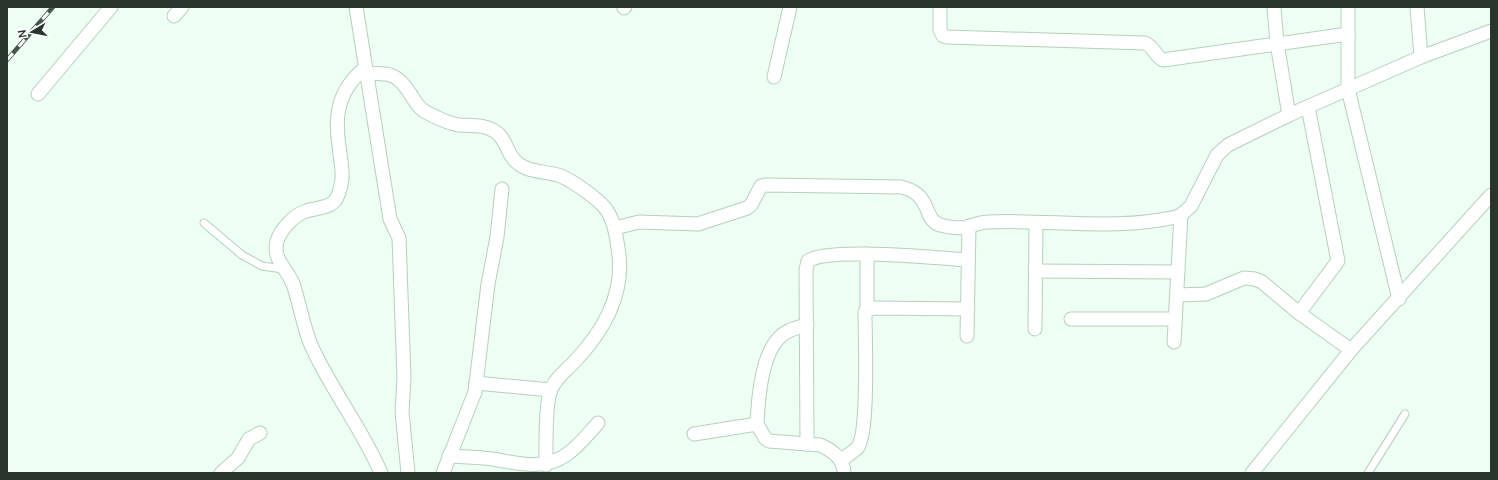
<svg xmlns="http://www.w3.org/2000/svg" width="1498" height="480" viewBox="0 0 1498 480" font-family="Manrope,sans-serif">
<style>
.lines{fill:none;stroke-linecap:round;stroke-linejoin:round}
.lane-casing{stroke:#b5d0bd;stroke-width:9}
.street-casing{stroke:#b5d0bd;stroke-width:15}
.lane{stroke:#fff;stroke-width:7}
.street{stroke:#fff;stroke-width:13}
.rail-casing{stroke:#48534c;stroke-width:4.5}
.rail{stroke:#fff;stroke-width:3;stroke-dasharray:9;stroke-linecap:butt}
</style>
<rect width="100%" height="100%" fill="#eefff3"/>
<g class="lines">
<defs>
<g id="lane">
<path d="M204,223L242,255L262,266L283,269"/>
<path d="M1368,473L1405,414"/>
</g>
<g id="street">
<path d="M356,7L390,219L399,238L404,378L402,412L408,473"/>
<path d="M940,7V30L943,36L947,37L1145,43C1154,47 1155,56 1163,60L1348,34"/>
<path d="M1274,7L1277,43L1289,115"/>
<path d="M1348,7V89L1399,299"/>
<path d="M1417,7L1421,57"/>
<path d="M624,8L625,7"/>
<path d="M174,16L182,7"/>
<path d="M365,68C339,89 334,114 339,146C340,157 343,168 342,179C338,209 329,205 306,211C294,215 281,229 277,241C272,260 287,268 293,284C300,304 303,326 311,345C331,390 362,428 381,473"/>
<path d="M366,74C390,72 398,74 411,95C415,101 418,107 424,111C433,116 448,123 458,125C471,126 484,124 496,132C505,138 506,149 512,157C524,174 544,170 561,176C574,182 597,198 605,208C614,219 616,235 618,248C626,292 605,329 576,360C567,370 554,379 550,392C545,408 546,447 546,465"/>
<path d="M774,77L790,7"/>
<path d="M38,94L111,7"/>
<path d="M615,228L639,222L698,224L747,208L751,205L761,186L765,185L901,187C933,194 922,219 940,225C948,227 959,229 967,227C974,225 981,222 988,222C1050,219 1114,231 1176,217L1181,215L1191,206L1217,155L1228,145L1289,115L1421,57L1491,31"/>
<path d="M867,254V310"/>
<path d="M1036,271L1178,272"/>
<path d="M1177,295L1206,294L1244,278L1255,279L1262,282L1299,313L1351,350"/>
<path d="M1299,313L1338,261L1308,107"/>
<path d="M1071,319H1175"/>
<path d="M1035,329L1036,223"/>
<path d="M967,336L969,226"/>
<path d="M1174,342L1181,215"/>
<path d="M476,383L551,390"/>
<path d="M757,424C758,400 761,356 779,338C786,330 796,328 807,325"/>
<path d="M694,434L757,424L765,438L769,441L820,445C832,450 844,459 844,473"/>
<path d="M807,444L806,270L808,261C827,247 941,258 968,260"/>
<path d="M449,456C464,457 478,457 492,459C518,463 542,471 566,455C578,447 588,434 598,423"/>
<path d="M841,460C846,456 854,452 858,447C869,431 865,336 865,312L867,310L874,308L968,309"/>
<path d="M221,473L238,458L249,439L260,433"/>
<path d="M443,473L475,392L488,284L497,237L502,189"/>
<path d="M1252,473L1351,350L1491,195"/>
</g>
</defs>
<use href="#lane" class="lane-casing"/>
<use href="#street" class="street-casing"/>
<use href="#lane" class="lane"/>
<use href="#street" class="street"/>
<defs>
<path id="rail" d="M7,60L53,7"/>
</defs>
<use href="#rail" class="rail-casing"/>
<use href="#rail" class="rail"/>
</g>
<rect width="1498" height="480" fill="none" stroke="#29342d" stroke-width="16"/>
<g transform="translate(32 32) rotate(260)" stroke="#ffffff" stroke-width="3" paint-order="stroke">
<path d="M0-3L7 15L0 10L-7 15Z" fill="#29342d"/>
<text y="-6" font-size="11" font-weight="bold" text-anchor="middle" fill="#29342d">N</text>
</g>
</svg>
